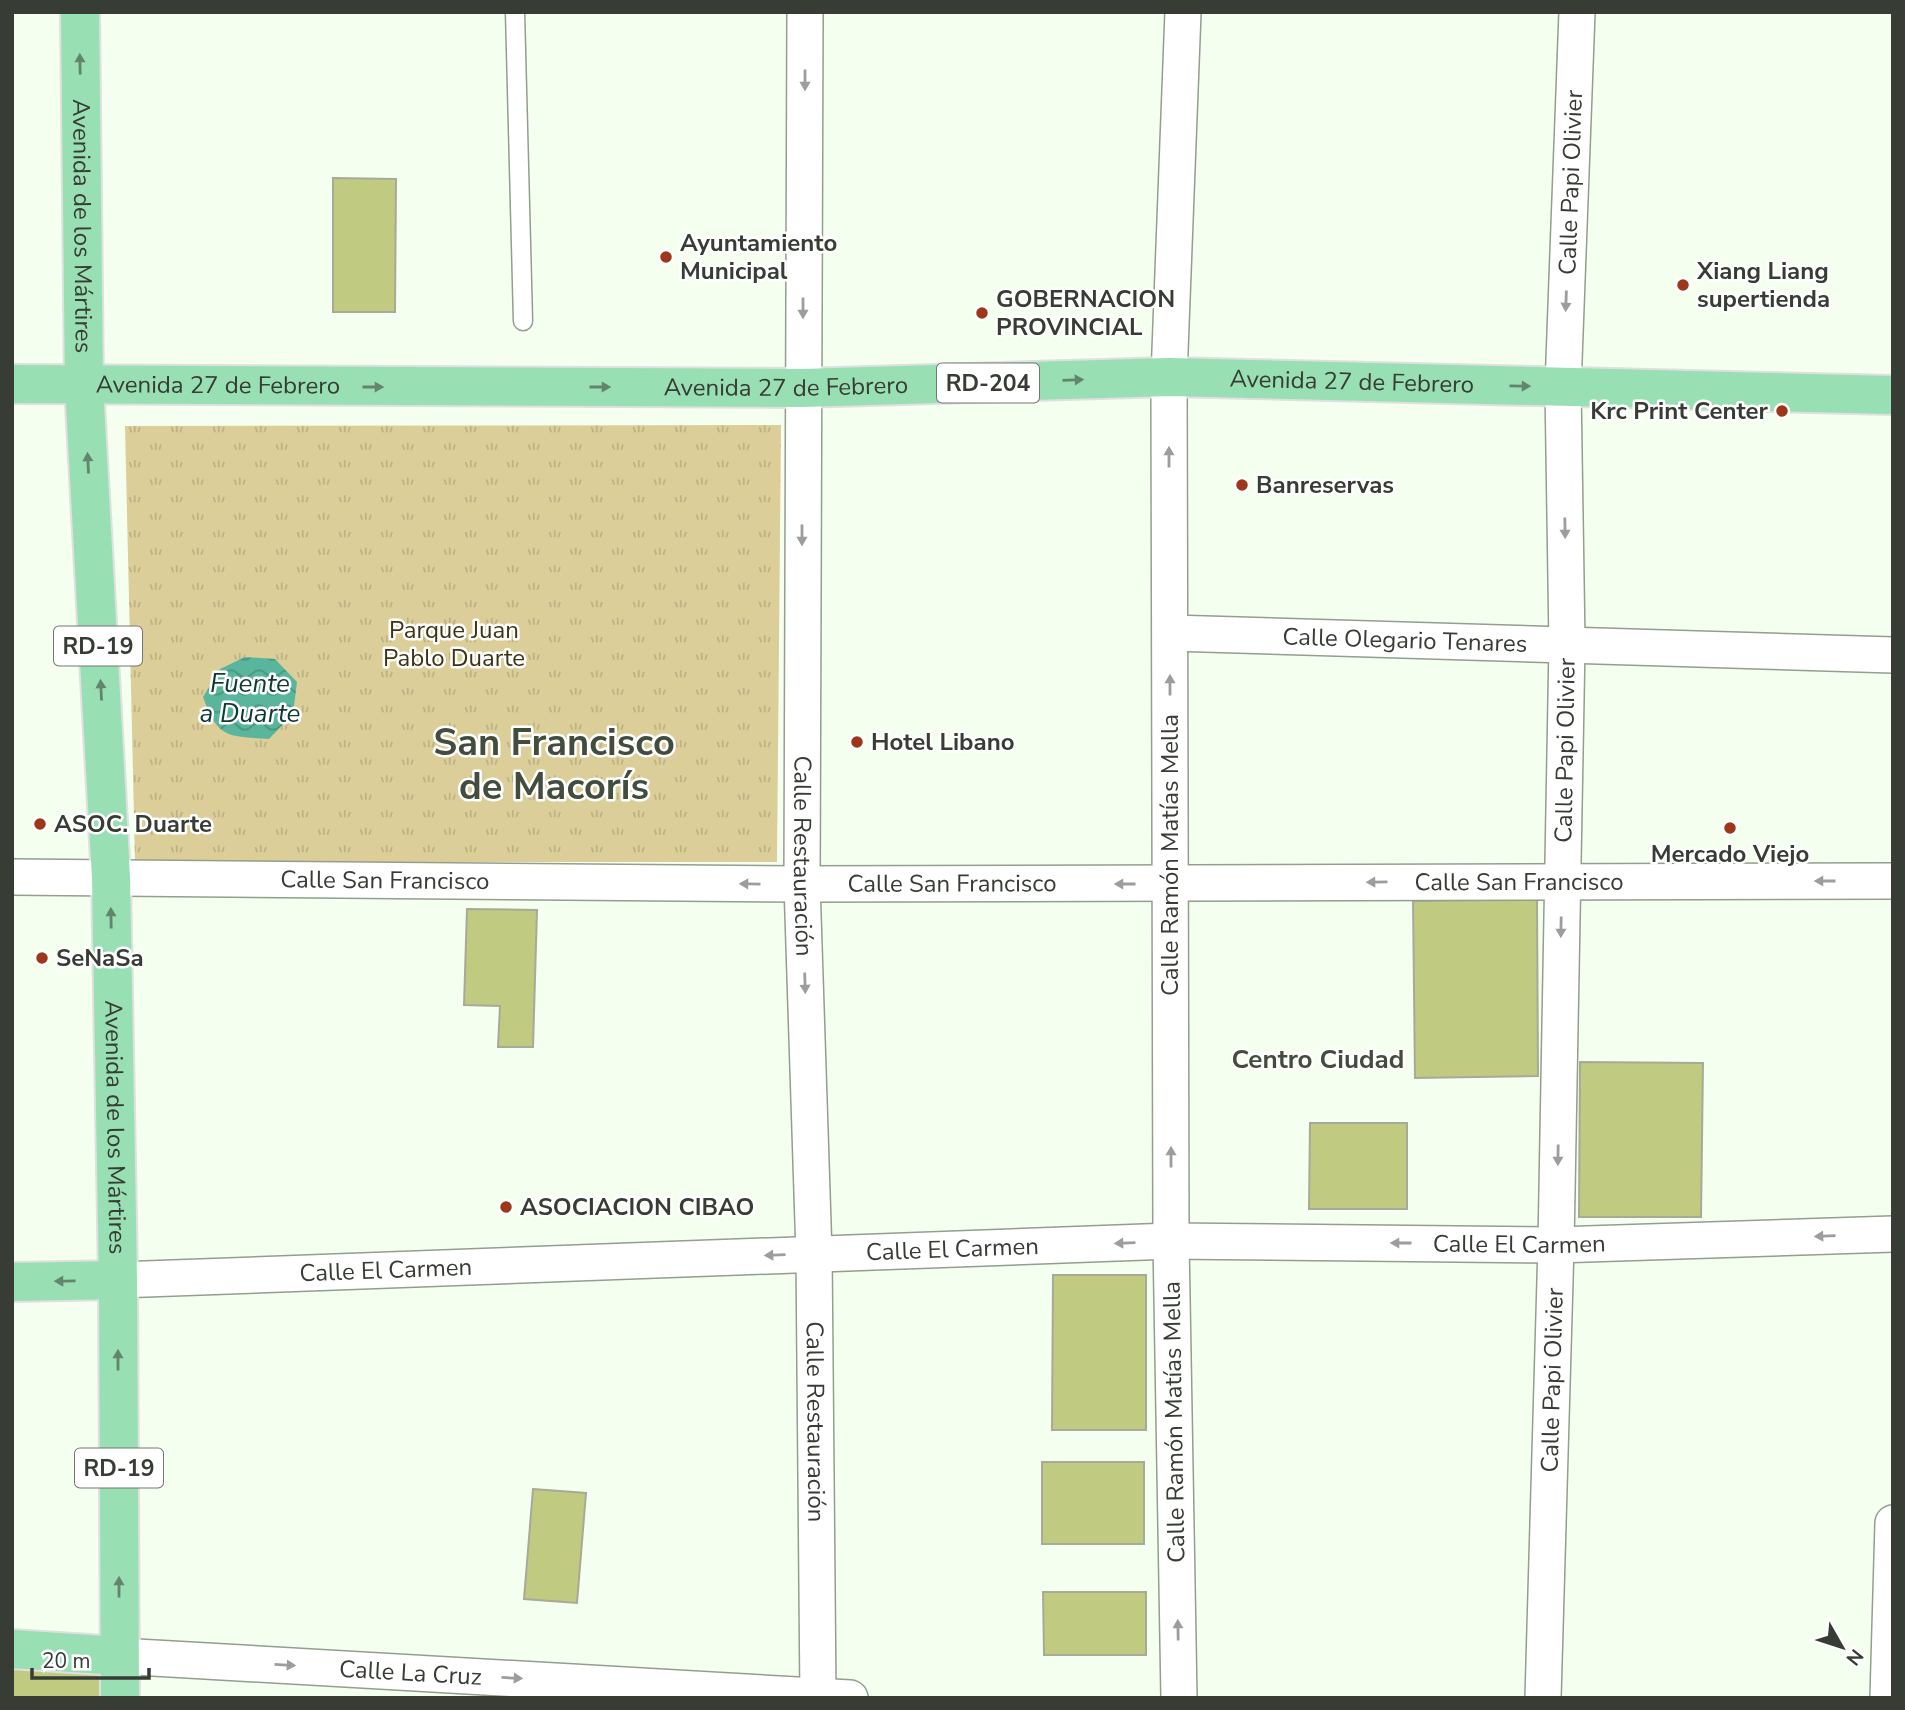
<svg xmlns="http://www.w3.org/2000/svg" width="1905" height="1710" viewBox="0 0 1905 1710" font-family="'Nunito Sans',sans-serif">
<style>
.park{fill:url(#park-tufts)}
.water{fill:url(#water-waves)}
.building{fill:#c0ca80;stroke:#a7aa97;stroke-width:2}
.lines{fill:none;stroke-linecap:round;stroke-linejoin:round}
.service-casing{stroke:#939e8d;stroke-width:21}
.minor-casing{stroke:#939e8d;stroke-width:38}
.primary-casing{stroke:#dfe0df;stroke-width:42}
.service{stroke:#fff;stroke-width:18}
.minor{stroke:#fff;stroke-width:35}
.primary{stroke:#98dfb4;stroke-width:38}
.oneway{fill:#63856e}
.oneway2{fill:#9b9e9a}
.poi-dot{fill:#9e361a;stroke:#fff;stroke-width:2.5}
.labels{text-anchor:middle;stroke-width:5;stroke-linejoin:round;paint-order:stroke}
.shield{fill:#fff;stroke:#737671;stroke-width:2}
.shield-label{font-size:23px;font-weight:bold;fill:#373c34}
.street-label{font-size:24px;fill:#373c34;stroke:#fff}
.poi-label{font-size:24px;font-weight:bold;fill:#373c34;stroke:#fff;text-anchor:start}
.park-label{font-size:24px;fill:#3d3413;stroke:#fff}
.water-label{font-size:26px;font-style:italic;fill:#0f3a30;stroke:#fff}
.neighbourhood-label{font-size:26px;font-weight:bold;fill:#434d3e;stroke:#fff}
.town-label{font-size:38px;font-weight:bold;fill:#434d3e;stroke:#fff}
</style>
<defs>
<pattern id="park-tufts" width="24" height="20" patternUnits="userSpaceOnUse" patternTransform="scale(1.75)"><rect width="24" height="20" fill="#dcce99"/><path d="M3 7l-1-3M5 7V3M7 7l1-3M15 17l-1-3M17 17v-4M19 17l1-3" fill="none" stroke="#bdb284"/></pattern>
<pattern id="water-waves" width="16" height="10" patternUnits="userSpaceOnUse" patternTransform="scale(1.75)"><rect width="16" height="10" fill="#59b69d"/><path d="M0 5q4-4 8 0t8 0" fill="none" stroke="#4a9581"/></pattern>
</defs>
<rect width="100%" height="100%" fill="#f5fff0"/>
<path class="park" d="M781,425L777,862H135L125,426Z"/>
<path class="water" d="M245,657L275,659L297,682L293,714L269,739C227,736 218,739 203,697L220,669Z"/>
<g class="building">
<path d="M333,178L396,179L395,312H333Z"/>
<path d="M1537,899L1538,1076L1415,1078L1413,901Z"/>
<path d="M467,909L537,910L533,1047H498L500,1006L464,1005Z"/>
<path d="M1580,1062L1703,1063L1701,1217H1579Z"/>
<path d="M1310,1123H1407V1209H1309Z"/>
<path d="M1053,1275H1146V1430H1052Z"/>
<rect x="1042" y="1462" width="102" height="82"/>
<path d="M533,1489L586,1493L577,1603L524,1599Z"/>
<path d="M1043,1592H1146V1655H1044Z"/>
<path d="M12,1662L109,1668V1698H12Z"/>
</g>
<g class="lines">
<defs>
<path id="service" d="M515,12L523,321"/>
<g id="minor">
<path id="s1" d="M805,12L802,884L814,1254L818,1698"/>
<path id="s2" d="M1171,633L1893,655"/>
<path id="s3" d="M12,877L802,884L1893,881"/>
<path id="s4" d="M118,1280L1171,1241L1556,1245L1893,1234"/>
<path id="s5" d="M119,1656L850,1698"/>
<path d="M1179,1698L1171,1241L1169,377L1183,12"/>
<path id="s6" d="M1543,1698L1556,1245L1567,644L1563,387L1577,12"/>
<path d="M1888,1698L1893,1523"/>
</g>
<g id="primary">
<path id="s7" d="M80,12L84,386L111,878L118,1280L120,1698"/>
<path id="s8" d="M12,384L802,388L1169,377L1893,395"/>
<path d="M12,1282L118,1280"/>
<path d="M12,1649L119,1656"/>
</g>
</defs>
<use href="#service" class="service-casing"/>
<use href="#minor" class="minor-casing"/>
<use href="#primary" class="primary-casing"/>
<use href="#service" class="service"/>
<use href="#minor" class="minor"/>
<use href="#primary" class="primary"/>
</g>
<defs><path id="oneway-solid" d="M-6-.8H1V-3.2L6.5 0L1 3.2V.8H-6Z" transform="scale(1.75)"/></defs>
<g class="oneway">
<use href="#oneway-solid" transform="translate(80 64) rotate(-91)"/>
<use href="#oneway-solid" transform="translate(1073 380) rotate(-2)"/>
<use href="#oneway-solid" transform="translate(1520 386) rotate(1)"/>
<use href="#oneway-solid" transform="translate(373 387)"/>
<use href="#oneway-solid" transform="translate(600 387)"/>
<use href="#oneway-solid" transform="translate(88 463) rotate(-93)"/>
<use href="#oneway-solid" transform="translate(101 690) rotate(-93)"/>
<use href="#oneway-solid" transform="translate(111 918) rotate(-91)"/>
<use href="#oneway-solid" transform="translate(65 1281) rotate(179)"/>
<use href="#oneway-solid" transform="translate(118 1360) rotate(-90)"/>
<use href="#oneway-solid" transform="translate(119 1587) rotate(-90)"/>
</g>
<g class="oneway2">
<use href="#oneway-solid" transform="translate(805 80) rotate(90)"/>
<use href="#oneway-solid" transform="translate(1566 301) rotate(92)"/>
<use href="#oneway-solid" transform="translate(803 308) rotate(90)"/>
<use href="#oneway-solid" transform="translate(1169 457) rotate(-90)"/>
<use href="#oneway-solid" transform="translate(1565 528) rotate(89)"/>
<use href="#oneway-solid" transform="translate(802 535) rotate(90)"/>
<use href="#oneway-solid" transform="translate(1170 685) rotate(-90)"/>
<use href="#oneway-solid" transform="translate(1825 881) rotate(-180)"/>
<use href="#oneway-solid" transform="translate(1377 882) rotate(179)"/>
<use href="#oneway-solid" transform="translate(750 884) rotate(-179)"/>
<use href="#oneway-solid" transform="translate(1125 884) rotate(-180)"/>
<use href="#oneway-solid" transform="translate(1561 927) rotate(91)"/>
<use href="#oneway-solid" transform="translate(805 983) rotate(88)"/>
<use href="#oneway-solid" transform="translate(1558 1155) rotate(91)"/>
<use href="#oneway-solid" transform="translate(1171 1157) rotate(-90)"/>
<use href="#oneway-solid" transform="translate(1825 1236) rotate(178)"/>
<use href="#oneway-solid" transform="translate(1125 1243) rotate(178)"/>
<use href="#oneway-solid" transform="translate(1401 1243) rotate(-180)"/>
<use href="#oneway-solid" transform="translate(775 1255) rotate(178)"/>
<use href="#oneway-solid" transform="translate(1178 1630) rotate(-91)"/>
<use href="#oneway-solid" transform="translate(285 1665) rotate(3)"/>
<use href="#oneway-solid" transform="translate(512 1678) rotate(3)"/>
</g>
<g class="poi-dot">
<circle cx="666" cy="257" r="7"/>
<circle cx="1683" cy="285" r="7"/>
<circle cx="982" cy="313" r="7"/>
<circle cx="1782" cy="411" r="7"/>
<circle cx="1242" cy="485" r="7"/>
<circle cx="857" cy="742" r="7"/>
<circle cx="40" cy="824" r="7"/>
<circle cx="1730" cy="828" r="7"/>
<circle cx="42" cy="958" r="7"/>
<circle cx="506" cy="1207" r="7"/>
</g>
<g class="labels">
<g class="shield">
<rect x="937" y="363.5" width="102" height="39" rx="5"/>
<rect x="54" y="626.5" width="88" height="39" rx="5"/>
<rect x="75" y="1448.5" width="88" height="39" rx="5"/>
</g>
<g class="shield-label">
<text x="988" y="391">RD-204</text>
<text x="98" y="654">RD-19</text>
<text x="119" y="1476">RD-19</text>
</g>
<g class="street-label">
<text dy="8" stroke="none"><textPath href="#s6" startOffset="1516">Calle Papi Olivier</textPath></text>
<text dy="8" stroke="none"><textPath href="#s7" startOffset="214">Avenida de los Mártires</textPath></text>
<text dy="8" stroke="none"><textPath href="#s8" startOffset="1340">Avenida 27 de Febrero</textPath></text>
<text dy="8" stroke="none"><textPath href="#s8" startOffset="206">Avenida 27 de Febrero</textPath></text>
<text dy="8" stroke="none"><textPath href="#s8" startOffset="774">Avenida 27 de Febrero</textPath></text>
<text dy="8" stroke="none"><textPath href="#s2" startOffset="234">Calle Olegario Tenares</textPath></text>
<text dy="8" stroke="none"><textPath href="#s6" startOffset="948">Calle Papi Olivier</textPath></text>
<text dy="8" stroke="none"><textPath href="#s1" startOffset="844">Calle Restauración</textPath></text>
<text transform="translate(1170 855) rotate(-90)" y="8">Calle Ramón Matías Mella</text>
<text dy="8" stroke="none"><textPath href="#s3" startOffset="373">Calle San Francisco</textPath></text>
<text dy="8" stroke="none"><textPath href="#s3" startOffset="1507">Calle San Francisco</textPath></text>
<text dy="8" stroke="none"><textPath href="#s3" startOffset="940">Calle San Francisco</textPath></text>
<text dy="8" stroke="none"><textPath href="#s7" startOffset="1116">Avenida de los Mártires</textPath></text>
<text dy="8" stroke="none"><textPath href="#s4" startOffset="1402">Calle El Carmen</textPath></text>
<text dy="8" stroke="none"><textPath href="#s4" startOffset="835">Calle El Carmen</textPath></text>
<text dy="8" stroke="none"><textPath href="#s4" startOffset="268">Calle El Carmen</textPath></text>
<text dy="8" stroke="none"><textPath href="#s6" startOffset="318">Calle Papi Olivier</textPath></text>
<text dy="8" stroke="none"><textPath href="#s1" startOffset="1410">Calle Restauración</textPath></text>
<text transform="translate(1174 1422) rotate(-91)" y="8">Calle Ramón Matías Mella</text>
<text dy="8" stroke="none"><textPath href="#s5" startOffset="292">Calle La Cruz</textPath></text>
</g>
<g class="poi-label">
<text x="680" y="251">Ayuntamiento<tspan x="680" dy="28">Municipal</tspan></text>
<text x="1697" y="279">Xiang Liang<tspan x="1697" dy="28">supertienda</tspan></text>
<text x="996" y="307">GOBERNACION<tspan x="996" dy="28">PROVINCIAL</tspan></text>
<text x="1768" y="419" text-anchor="end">Krc Print Center</text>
<text x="1256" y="493">Banreservas</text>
<text x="871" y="750">Hotel Libano</text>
<text x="54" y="832">ASOC. Duarte</text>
<text x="1730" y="862" text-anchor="middle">Mercado Viejo</text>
<text x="56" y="966">SeNaSa</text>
<text x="520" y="1215">ASOCIACION CIBAO</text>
</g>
<g class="park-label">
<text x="454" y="638">Parque Juan<tspan x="454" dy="28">Pablo Duarte</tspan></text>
</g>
<g class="water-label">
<text x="250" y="692">Fuente<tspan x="250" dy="30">a Duarte</tspan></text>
</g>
<g class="neighbourhood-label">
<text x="1318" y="1068">Centro Ciudad</text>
</g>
<g class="town-label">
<text x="554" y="755">San Francisco<tspan x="554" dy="44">de Macorís</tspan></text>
</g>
</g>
<rect width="1905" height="1710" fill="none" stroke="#373c34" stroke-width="28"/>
<g transform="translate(1842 1647) rotate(129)" stroke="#ffffff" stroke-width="5" paint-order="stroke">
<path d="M0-5L12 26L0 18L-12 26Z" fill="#373c34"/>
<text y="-10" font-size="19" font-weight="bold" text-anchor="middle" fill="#373c34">N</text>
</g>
<path d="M32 1668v10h117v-10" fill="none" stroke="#373c34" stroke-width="3.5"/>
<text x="42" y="1668" font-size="21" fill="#373c34" stroke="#ffffff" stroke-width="5" paint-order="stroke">20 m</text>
</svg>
